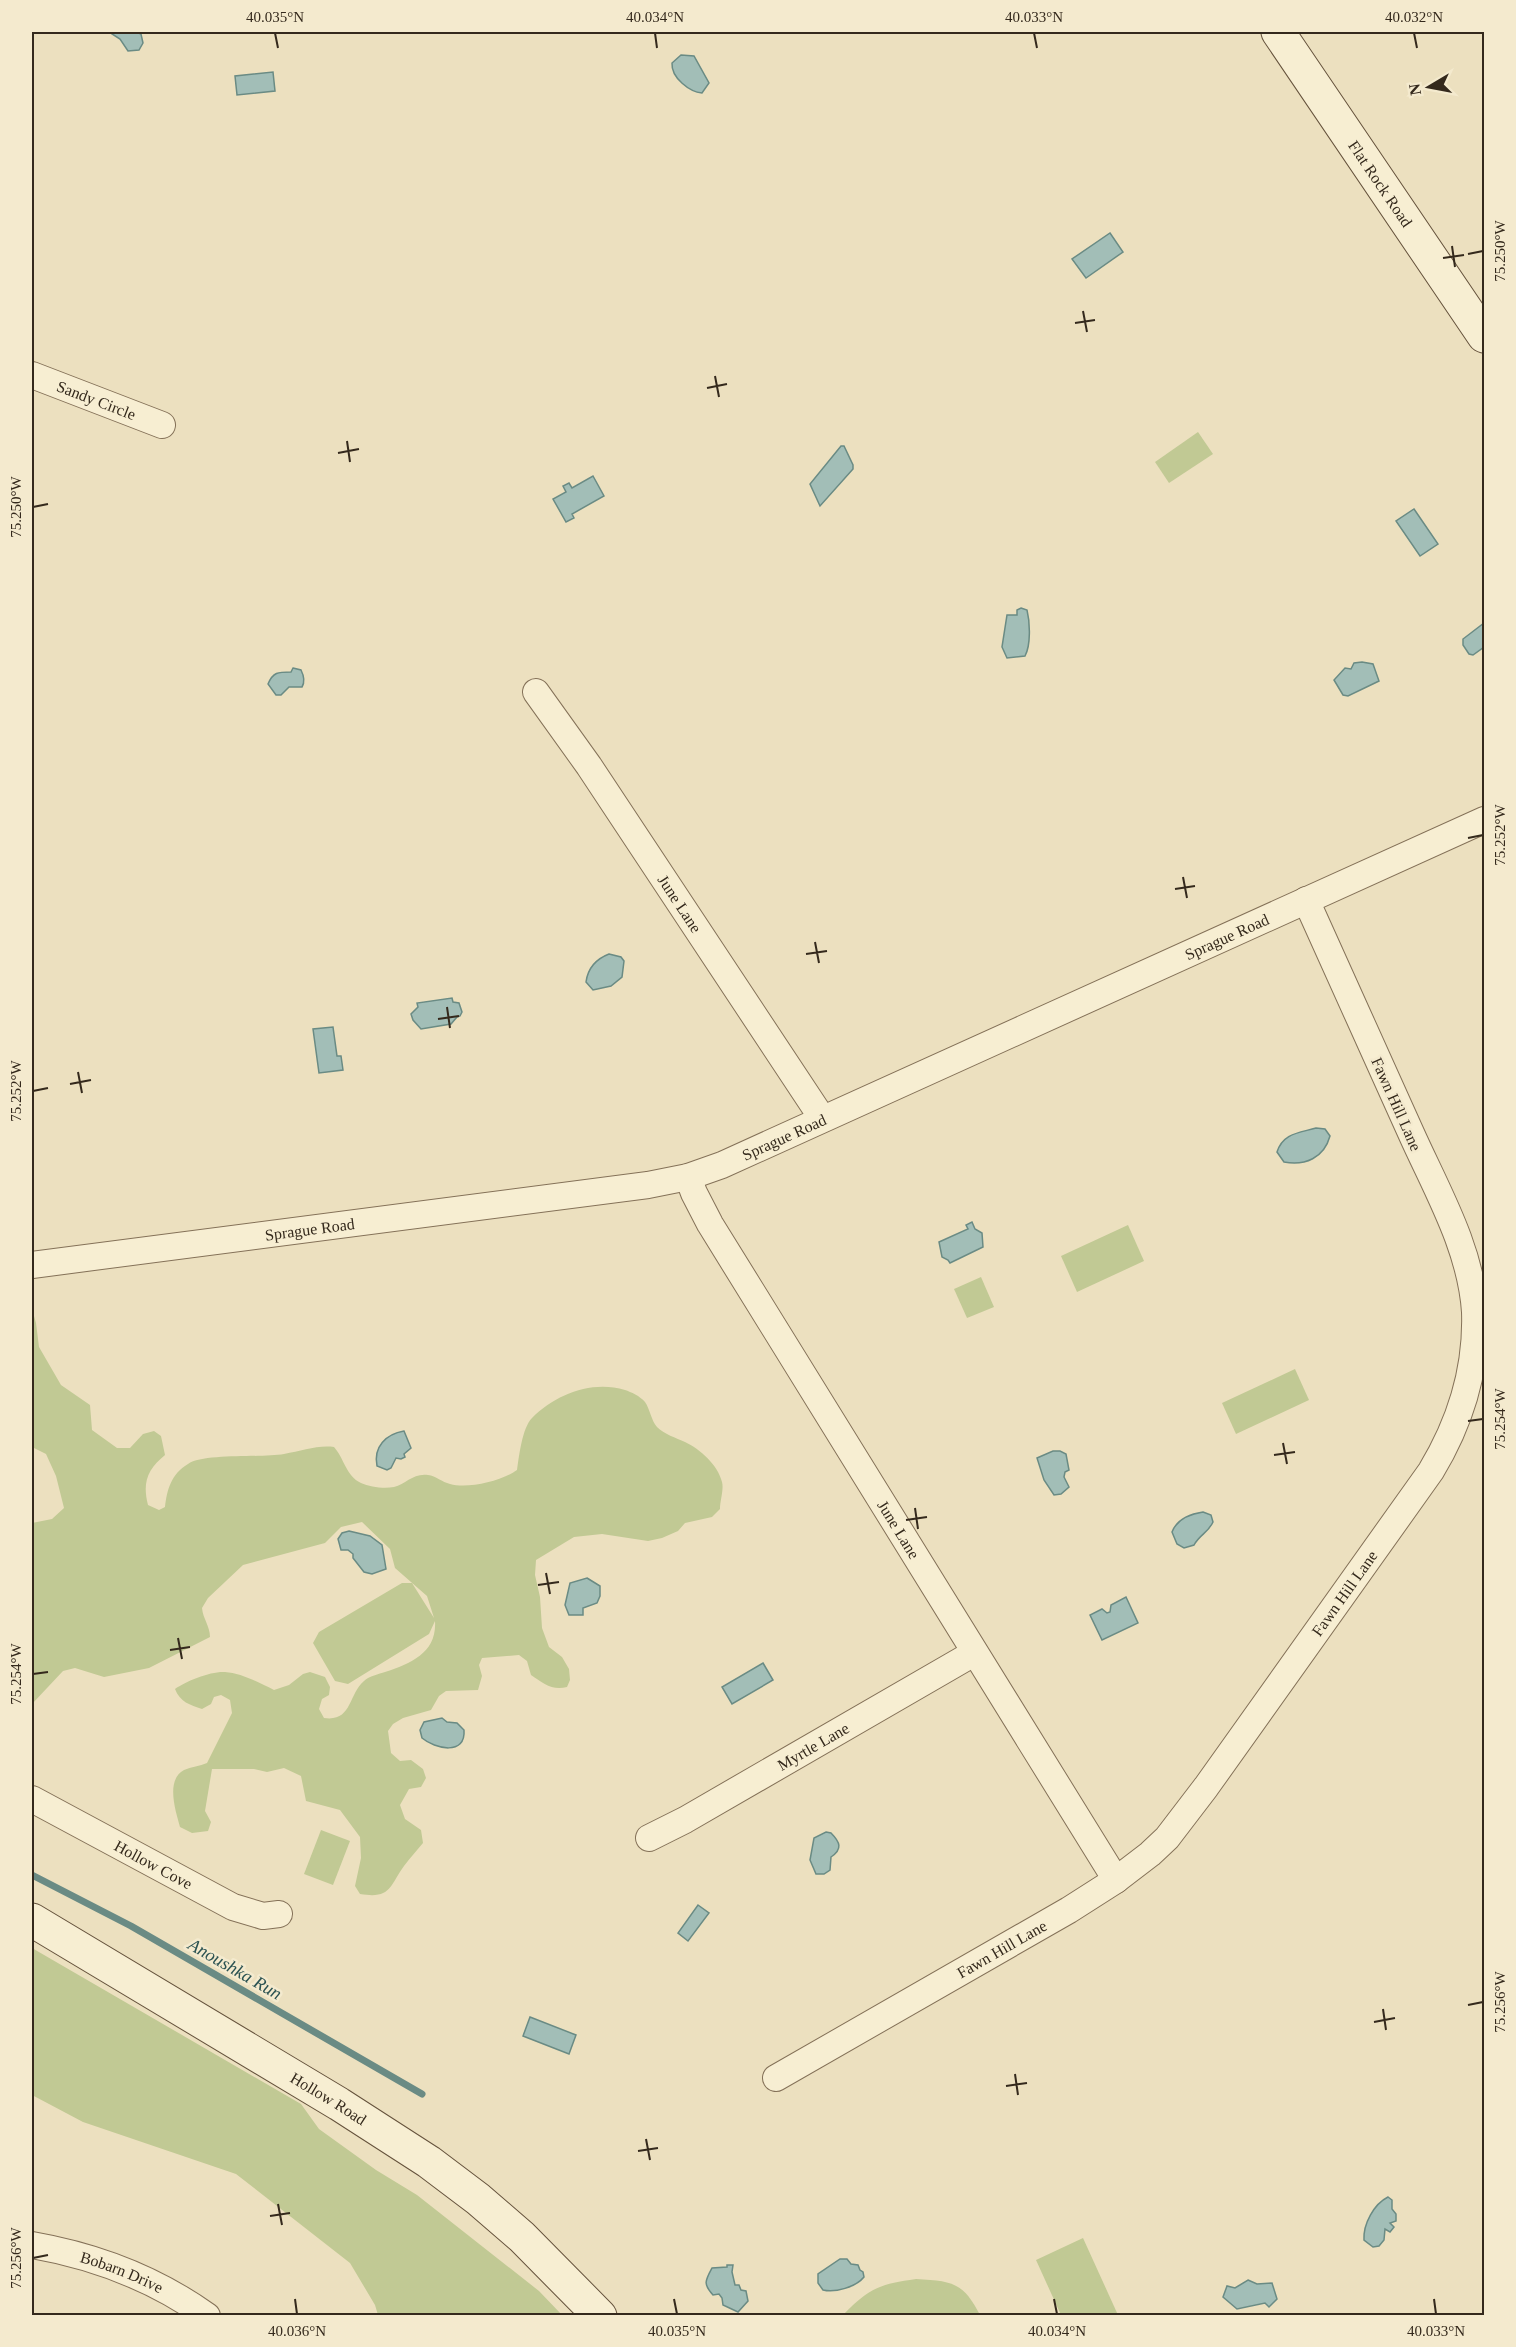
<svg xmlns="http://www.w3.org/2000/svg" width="1516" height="2347" viewBox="0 0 1516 2347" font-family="'Times New Roman',serif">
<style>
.green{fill:#c1c994}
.water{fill:#a2beb7;stroke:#6a8b84;stroke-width:1.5}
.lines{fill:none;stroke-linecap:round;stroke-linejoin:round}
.stream{stroke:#6a8b84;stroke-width:7}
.street-casing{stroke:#847158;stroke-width:28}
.secondary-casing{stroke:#65523c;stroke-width:35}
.street{stroke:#f7eed2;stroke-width:26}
.secondary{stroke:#f7eed2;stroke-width:33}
.ticks{fill:none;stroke:#34291c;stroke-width:2}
.labels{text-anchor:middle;stroke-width:5;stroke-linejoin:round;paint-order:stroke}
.street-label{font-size:16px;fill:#34291c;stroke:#f4eace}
.water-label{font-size:18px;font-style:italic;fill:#2c5352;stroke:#f4eace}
.neatline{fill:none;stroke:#34291c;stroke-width:2}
.ticks-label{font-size:15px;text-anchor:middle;fill:#34291c}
</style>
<rect width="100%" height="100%" fill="#ece0bf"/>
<g class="green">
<path d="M1198,432L1213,454L1169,483L1155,462Z"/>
<path d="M1128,1225L1144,1261L1077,1292L1061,1256Z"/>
<path d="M981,1277L994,1307L967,1318L954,1289Z"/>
<path d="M32,1309L36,1323L39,1347L61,1385L90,1405L92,1430L117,1448H130L143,1434L154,1431L161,1436L165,1455C148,1469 142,1482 148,1505L159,1510L165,1507C167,1490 171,1474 188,1464C204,1453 262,1458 284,1454C302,1451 317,1445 334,1447C344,1458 346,1476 361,1483C370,1487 384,1489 394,1487C406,1484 413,1473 428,1475C436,1476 442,1482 450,1484C468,1489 502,1481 517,1470C519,1457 522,1428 532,1418C556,1394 592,1380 625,1390C631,1392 640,1396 645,1402C650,1409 651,1420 657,1427C664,1434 676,1438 685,1442C700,1449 718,1465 722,1482C724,1489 720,1501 720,1509L712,1517L685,1523L678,1531L662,1538L648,1541L602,1534L574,1537L536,1560L535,1575L540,1597L542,1628L549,1647L562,1657L569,1669L570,1680L567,1687C552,1691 543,1683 531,1675L527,1661L519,1655L482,1658L479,1665L482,1676L478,1690L446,1691L439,1696L431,1710L403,1718L393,1724L388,1731L391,1753L400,1761L411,1760L423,1769L426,1778L421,1787L409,1789L400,1805L405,1819L421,1830L423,1843C417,1850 410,1858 404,1866C389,1887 391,1899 360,1894L355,1886L361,1858L360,1837L340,1810L306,1801L301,1776L284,1768L267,1772L254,1769H212L205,1811L211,1822L208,1831L192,1833L180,1827C176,1812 165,1780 184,1770C191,1767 200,1766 207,1763L232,1713L230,1700L221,1695L214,1697L211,1704L202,1709C190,1705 180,1702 175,1689C186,1681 211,1671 225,1672C241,1673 260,1683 274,1690L289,1685L303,1674L310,1672L325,1677L330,1687L329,1695L322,1699L319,1709L324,1718C352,1722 348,1695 364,1681C369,1676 379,1674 385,1672C412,1663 437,1652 435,1621L429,1634L348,1684L335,1681L313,1643L319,1632L402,1583H412L434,1618L427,1596L395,1568L390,1549L362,1522L341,1527L325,1543L243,1565L208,1598L202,1608C203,1619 210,1626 210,1637L149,1668L104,1677L75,1668L63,1671L32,1704V1523L52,1519L64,1508L56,1476L46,1454L32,1447Z"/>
<path d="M1295,1369L1309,1400L1236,1434L1222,1403Z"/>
<path d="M321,1830L350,1841L333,1885L304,1874Z"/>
<path d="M32,1948L301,2104L319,2129L376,2170L417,2195L539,2291L562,2315H378L375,2305L350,2263L236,2174L83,2122L32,2095Z"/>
<path d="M1083,2238L1118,2315H1061L1036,2260Z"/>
<path d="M916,2279C952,2281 963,2282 980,2315H843C869,2288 880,2284 916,2279Z"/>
</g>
<g class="water">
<path d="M109,32H136L141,34L143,43L139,50L128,51L120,39Z"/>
<path d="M681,55L694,56L709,83L702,93C690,92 671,78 672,63Z"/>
<path d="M273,72L275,91L237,95L235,76Z"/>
<path d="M1110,233L1123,252L1086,278L1072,259Z"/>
<path d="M841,446H844L853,465V469L820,506L810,484Z"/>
<path d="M593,476L604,496L572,514L574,518L566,522L553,499L566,492L563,486L569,483L572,488Z"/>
<path d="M1414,509L1438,544L1420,556L1396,521Z"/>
<path d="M1021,608L1027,610C1030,622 1031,645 1025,656L1007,658L1002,647L1007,615H1017V610Z"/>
<path d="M1484,623V647L1473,655L1469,654L1463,645V639Z"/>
<path d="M1362,662L1373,664L1379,681L1348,696L1343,695L1334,680L1345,668L1351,669L1354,663Z"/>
<path d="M293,668L301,670C304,676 305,682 302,687H289L281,695H276L268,684C273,672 278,672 291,672Z"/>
<path d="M609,954L621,957L624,961L622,977L611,986L593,990L586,982C588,967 596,959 609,954Z"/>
<path d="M452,998L453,1002L459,1003L462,1012L460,1016L457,1017L451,1024L421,1029L413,1020L411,1014L418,1007L417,1003Z"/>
<path d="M333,1027L337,1056H341L343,1070L319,1073L313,1029Z"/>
<path d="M1316,1128L1325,1129L1330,1136C1324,1158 1305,1166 1284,1162L1277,1152C1283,1133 1299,1133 1316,1128Z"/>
<path d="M972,1222L975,1229L982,1233L983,1247L950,1263L948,1260L942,1257L939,1242L968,1229L966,1225Z"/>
<path d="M404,1431L411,1448L404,1454L405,1457L401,1459L396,1458L391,1468L387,1470L377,1466C373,1447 386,1434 404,1431Z"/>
<path d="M1053,1451H1060L1066,1454L1069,1470L1065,1472L1064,1477L1069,1487L1061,1494L1054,1495L1044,1480L1037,1458Z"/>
<path d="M1203,1512L1211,1515L1213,1522C1208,1533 1200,1534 1194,1545L1184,1548L1177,1544L1172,1532C1177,1519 1190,1514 1203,1512Z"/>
<path d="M349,1531L370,1536L382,1545L386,1569L372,1574L364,1572L353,1558V1554L348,1550H341L338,1539L342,1533Z"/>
<path d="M587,1578L600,1586V1596L597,1603L583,1608V1615H569L565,1605L570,1583Z"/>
<path d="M1126,1597L1138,1623L1102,1640L1090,1615L1102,1609L1107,1613L1110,1612L1111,1605Z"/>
<path d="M763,1663L773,1680L732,1704L722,1687Z"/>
<path d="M442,1718L447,1722L457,1723L464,1730C466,1756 435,1749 422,1738L420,1730L424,1722Z"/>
<path d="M826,1832L831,1833C840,1842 843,1849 831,1857L830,1870L824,1874H816L810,1860L814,1838Z"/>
<path d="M698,1905L709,1913L688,1941L678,1933Z"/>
<path d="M530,2017L576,2035L569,2054L523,2036Z"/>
<path d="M1388,2197L1392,2200V2209L1396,2214V2221L1390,2223L1394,2227L1390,2232L1385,2229L1384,2240L1379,2246L1373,2247L1364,2240C1363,2224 1374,2204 1388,2197Z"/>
<path d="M840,2259H847L851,2264L858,2265L860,2270L863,2272L864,2277C856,2287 835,2293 823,2290L818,2283V2274Z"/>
<path d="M727,2265H733L732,2272L735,2285H739L741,2290L746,2291L748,2301L738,2312L723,2305L722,2298L719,2294L713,2295C703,2284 705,2281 712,2268L727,2267Z"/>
<path d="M1248,2280L1257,2284L1272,2283L1277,2299L1269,2307L1265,2303L1237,2309L1223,2297L1227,2286L1235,2288Z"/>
</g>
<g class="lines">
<path class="stream" d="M32,1875L131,1926L422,2094"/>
<defs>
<g id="street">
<path id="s1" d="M32,375L162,425"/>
<path id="s2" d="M536,692L589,766L822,1118"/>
<path id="s3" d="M688,1177L694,1193L710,1224L1116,1880"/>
<path id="s4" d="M32,1265L648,1185L688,1177L722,1165L1484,820"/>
<path id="s5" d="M32,1799L233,1907L263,1916L279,1914"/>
<path id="s6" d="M649,1838L685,1820L974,1653"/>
<path id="s7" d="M776,2078L1069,1910L1116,1880L1150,1854L1167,1838L1206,1787L1431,1471C1460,1423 1477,1369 1475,1312C1471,1248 1436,1189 1411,1133C1376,1055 1341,978 1306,900"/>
<path id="s8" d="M32,2245C95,2256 154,2278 207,2316"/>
</g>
<g id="secondary">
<path id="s9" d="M1278,32L1484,336"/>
<path id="s10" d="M32,1920L339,2104L429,2162L478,2199L522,2237L600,2316"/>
</g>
</defs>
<use href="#street" class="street-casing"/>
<use href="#secondary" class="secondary-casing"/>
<use href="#street" class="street"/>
<use href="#secondary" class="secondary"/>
</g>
<path class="ticks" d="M275,33L278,48M655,33L657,48M1034,33L1037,48M1414,33L1417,48M1452,246L1455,267M1468,254L1483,251M1443,258L1464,255M1083,311L1087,332M1075,323L1095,320M715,376L719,397M707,388L727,384M347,441L350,462M338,453L359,449M33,507L48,504M1468,838L1483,835M1183,877L1187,898M1175,889L1195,886M815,942L819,963M806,954L827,951M447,1007L450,1028M438,1019L459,1016M78,1072L82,1093M70,1084L91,1080M33,1091L48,1088M1468,1421L1483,1419M1283,1443L1287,1464M1274,1455L1295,1452M915,1508L918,1529M906,1520L927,1517M546,1573L550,1594M538,1585L559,1582M178,1638L182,1659M170,1650L190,1647M33,1674L48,1672M1468,2005L1483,2002M1383,2009L1386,2030M1374,2022L1395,2018M1015,2074L1018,2095M1006,2086L1027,2083M646,2139L650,2160M638,2151L658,2148M278,2204L282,2225M270,2216L290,2213M33,2258L48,2255M295,2299L297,2314M674,2299L677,2314M1054,2299L1057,2314M1434,2299L1436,2314"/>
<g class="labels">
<g class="street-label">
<text dy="6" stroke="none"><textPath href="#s9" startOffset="183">Flat Rock Road</textPath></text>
<text dy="6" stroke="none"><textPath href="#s1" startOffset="69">Sandy Circle</textPath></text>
<text dy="6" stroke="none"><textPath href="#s2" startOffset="256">June Lane</textPath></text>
<text dy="6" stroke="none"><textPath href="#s4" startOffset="1252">Sprague Road</textPath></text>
<text transform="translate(1397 1104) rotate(66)" y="6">Fawn Hill Lane</text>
<text dy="6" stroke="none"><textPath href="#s4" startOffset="766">Sprague Road</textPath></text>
<text dy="6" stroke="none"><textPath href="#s4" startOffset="280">Sprague Road</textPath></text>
<text dy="6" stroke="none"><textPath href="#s3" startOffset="411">June Lane</textPath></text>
<text dy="6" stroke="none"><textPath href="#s7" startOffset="762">Fawn Hill Lane</textPath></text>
<text dy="6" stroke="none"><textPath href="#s6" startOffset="188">Myrtle Lane</textPath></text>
<text dy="6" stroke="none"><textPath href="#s5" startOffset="138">Hollow Cove</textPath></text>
<text dy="6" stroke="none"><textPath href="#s7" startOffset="260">Fawn Hill Lane</textPath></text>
<text dy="6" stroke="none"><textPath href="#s10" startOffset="346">Hollow Road</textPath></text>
<text dy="6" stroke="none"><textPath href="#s8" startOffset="94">Bobarn Drive</textPath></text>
</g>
<g class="water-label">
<text transform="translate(235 1969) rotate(30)" y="6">Anoushka Run</text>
</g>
</g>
<rect width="1516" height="2347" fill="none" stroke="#f4eace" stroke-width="66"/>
<g transform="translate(1429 87) rotate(260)" stroke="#f4eace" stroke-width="4.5" paint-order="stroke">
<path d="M0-4.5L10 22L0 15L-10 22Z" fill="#34291c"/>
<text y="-9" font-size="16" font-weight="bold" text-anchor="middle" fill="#34291c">N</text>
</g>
<rect x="33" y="33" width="1450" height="2281" class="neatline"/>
<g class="ticks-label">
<text x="275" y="22">40.035°N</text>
<text x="655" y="22">40.034°N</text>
<text x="1034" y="22">40.033°N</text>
<text x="1414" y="22">40.032°N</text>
<text transform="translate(1500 251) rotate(-90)" y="5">75.250°W</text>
<text transform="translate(16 507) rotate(-90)" y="5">75.250°W</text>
<text transform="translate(1500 835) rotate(-90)" y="5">75.252°W</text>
<text transform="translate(16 1091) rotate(-90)" y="5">75.252°W</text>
<text transform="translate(1500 1419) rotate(-90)" y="5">75.254°W</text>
<text transform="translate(16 1674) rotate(-90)" y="5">75.254°W</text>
<text transform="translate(1500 2002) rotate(-90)" y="5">75.256°W</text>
<text transform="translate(16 2258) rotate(-90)" y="5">75.256°W</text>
<text x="297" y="2336">40.036°N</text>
<text x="677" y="2336">40.035°N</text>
<text x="1057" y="2336">40.034°N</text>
<text x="1436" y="2336">40.033°N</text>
</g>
</svg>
